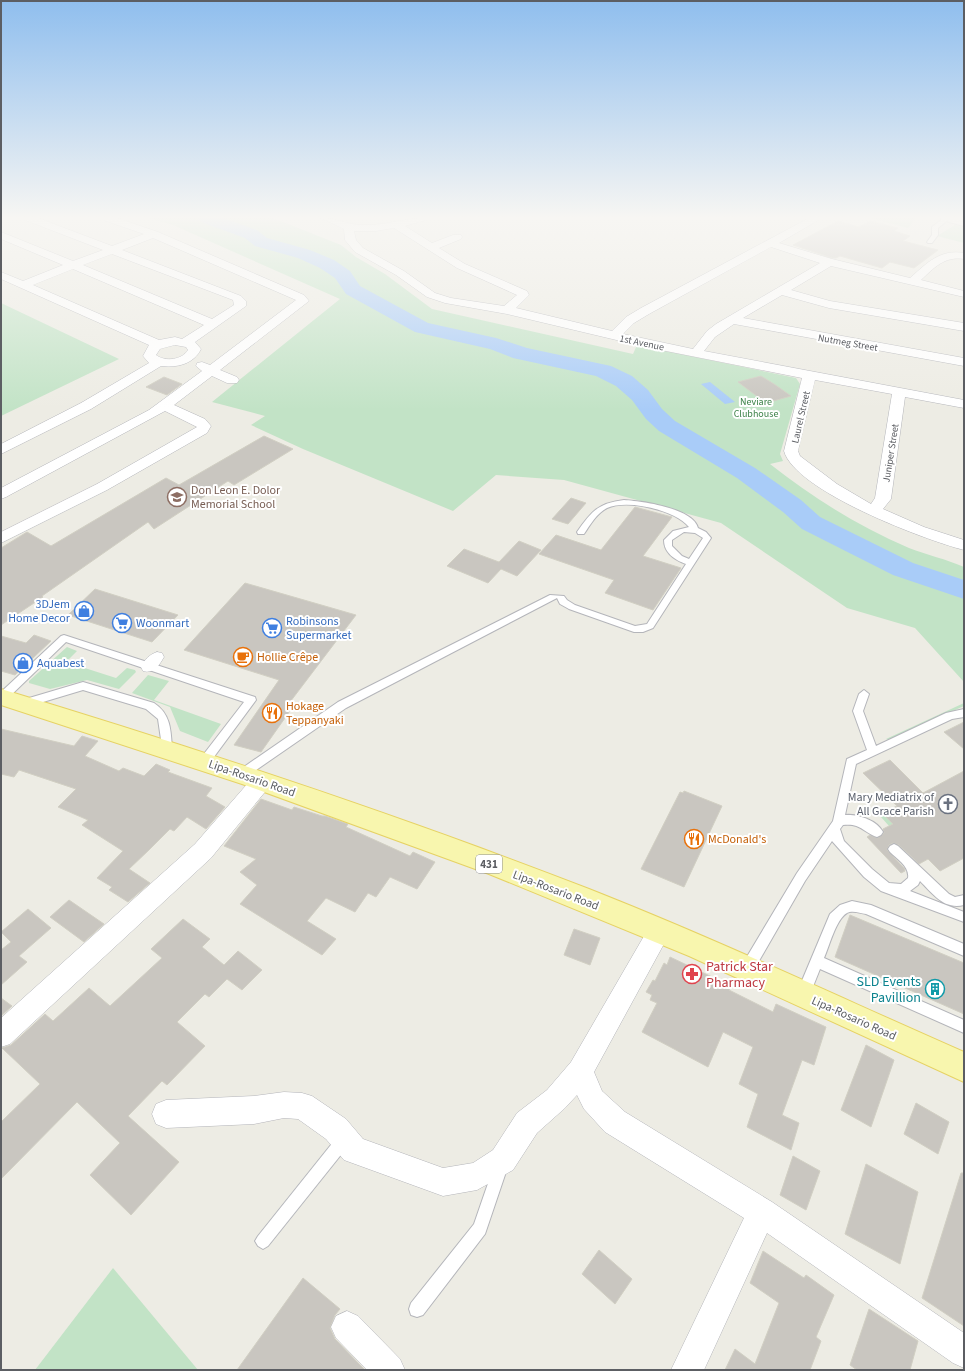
<svg xmlns="http://www.w3.org/2000/svg" width="965" height="1371" viewBox="0 0 965 1371" font-family="'Source Sans 3',sans-serif">
<style>
.green{fill:#c2e3c6}
.water{fill:#a9ccf8}
.lines{fill:none;stroke-linecap:round;stroke-linejoin:round}
.river{fill:#a9ccf8;fill-rule:evenodd}
.building{fill:#c9c6c0;stroke:#d1cfc3}
.service-casing{stroke:#b4b5ba;stroke-width:2}
.pedestrian-casing{stroke:#b4b5ba;stroke-width:1}
.minor-casing{stroke:#b4b5ba;stroke-width:1}
.tertiary-casing{stroke:#b4b5ba;stroke-width:2}
.primary-casing{stroke:#e6d264;stroke-width:2}
.service{fill:#fff;fill-rule:evenodd}
.pedestrian{fill:#fff;fill-rule:evenodd}
.minor{fill:#fff;fill-rule:evenodd}
.tertiary{fill:#fff;fill-rule:evenodd}
.primary{fill:#f8f6ae;fill-rule:evenodd}
.labels{text-anchor:middle;stroke-width:4;stroke-linejoin:round;paint-order:stroke}
.far-street-label{font-size:10px;fill:#5c5e63;stroke:#fff}
.far-park-label{font-size:10px;fill:#3c8248;stroke:#fff}
.shield{fill:#fff;stroke:#8d8e92;stroke-width:1}
.shield-label{font-size:11px;font-weight:bold;fill:#5c5e63}
.education-label{font-size:12px;fill:#785e54;stroke:#fff;text-anchor:start}
.shop-label{font-size:12px;fill:#366cbe;stroke:#fff;text-anchor:start}
.food-label{font-size:12px;fill:#c56008;stroke:#fff;text-anchor:start}
.street-label{font-size:12px;fill:#5c5e63;stroke:#fff}
.worship-label{font-size:12px;fill:#5b616d;stroke:#fff;text-anchor:end}
.near-health-label{font-size:14px;fill:#be3a42;stroke:#fff;text-anchor:start}
.near-culture-label{font-size:14px;fill:#0d838f;stroke:#fff;text-anchor:end}
</style>
<rect width="100%" height="100%" fill="#edece4"/>
<g class="green">
<path d="M149,218H273L341,245L356,257L385,274L432,309L633,354L637,345L796,378L800,384L780,454L783,461L770,464C813,498 858,526 909,548C927,555 946,559 964,567V682L915,628L847,608L721,523L564,480L496,475L453,511L303,449L251,425L265,416L212,402L340,299L173,225Z"/>
<path d="M870,218H916L908,228Z"/>
<path d="M955,225L964,227V243L937,236Z"/>
<path d="M1,303L119,359L1,416Z"/>
<path d="M67,647L77,651L66,662L116,678L127,668L135,670L136,672L119,689L87,680L50,689L29,683V681Z"/>
<path d="M148,675L169,681L154,700L221,724L208,742L180,731L170,707L132,693Z"/>
<path d="M964,703V706L889,740L886,739Z"/>
<path d="M884,807L888,810L883,813L893,824L889,826L881,817L873,815L870,811L871,809H878Z"/>
<path d="M113,1268L198,1370H35Z"/>
</g>
<path class="water" d="M710,382L735,402L725,404L701,384Z"/>
<g class="lines">
<path class="river" d="M198,218H223L257,230L267,238L310,250L334,260L350,271L360,286L428,323L496,338L527,348L611,366L632,376L648,390L662,409L675,421L755,468L801,500L820,517L913,563L964,580V599L893,575L802,529L783,512L737,478L659,431L646,419L632,400L616,386L596,376L513,358L490,349L415,332L346,294L335,278L320,268L298,258L255,246L245,238L201,222Z"/>
</g>
<g class="building">
<path d="M838,221L859,227L870,221L898,228L894,231L910,236L903,241L938,250L914,268L890,262L882,268L840,256L836,258H832L793,245Z"/>
<path d="M761,376L774,384L791,396L766,403L738,382Z"/>
<path d="M164,377L182,384L167,395L146,387Z"/>
<path d="M264,436L293,449L234,485L228,481L154,529L148,522L42,596L43,597L1,625V548L27,532L51,546L166,478L179,485Z"/>
<path d="M571,498L586,503L568,524L552,519Z"/>
<path d="M635,507L672,517L643,556L681,568L653,610L605,593L614,580L539,554L556,535L601,550Z"/>
<path d="M519,541L541,550L517,576L501,569L488,583L447,566L464,549L499,562Z"/>
<path d="M245,583L356,615L287,706L292,708L261,752L234,745L279,680L184,650Z"/>
<path d="M95,589L178,615L152,642L68,615Z"/>
<path d="M34,635L51,641L15,675L1,671V636L26,643Z"/>
<path d="M964,722V749L944,732Z"/>
<path d="M1,729L74,746L82,736L98,741L85,756L119,771L123,768L144,776L156,764L170,770L168,772L212,788L206,796L225,807L206,829L187,817L174,831L170,829L150,849L129,869L150,883L128,902L109,890L112,887L97,878L123,851L82,825L88,820L58,807L76,789L19,770L14,777L1,774Z"/>
<path d="M890,760L923,793L964,771V858L940,871L928,859L919,864L899,845L893,843L889,845L887,850L904,868L905,871L901,873L867,837L870,835L878,838L884,833L883,829L893,824L882,813L897,806L863,773Z"/>
<path d="M684,791L722,806L684,887L641,869L680,792L683,793Z"/>
<path d="M261,799L292,810L294,807L322,816H325L348,824L346,827L410,856L413,852L435,862L417,889L390,877L376,897L368,893L355,912L326,898L307,921L336,939L322,955L240,904L257,885L240,872L256,859L224,846Z"/>
<path d="M69,900L104,924L84,942L50,917Z"/>
<path d="M28,909L51,928L19,956L27,962L1,985V950L11,942L1,932Z"/>
<path d="M850,915L964,963V1014L835,957Z"/>
<path d="M183,919L210,939L202,947L224,965L238,951L262,970L242,990L227,979L209,997L205,994L177,1022L205,1046L167,1085L162,1081L128,1116L179,1162L131,1215L90,1175L120,1143L77,1102L1,1179V1122L40,1084L2,1048L11,1045L45,1014L53,1021L89,988L110,1006L162,958L151,949Z"/>
<path d="M574,929L600,938L590,965L564,955Z"/>
<path d="M670,957L731,986L729,990L773,1012L776,1004L826,1027L814,1065L802,1060L782,1115L799,1123L791,1150L747,1127L758,1094L739,1084L753,1047L723,1032L708,1067L642,1032L657,1003L650,1000L652,995L646,992L653,980L655,981L664,963L667,965Z"/>
<path d="M1,998L12,1006L1,1016Z"/>
<path d="M866,1045L894,1060L871,1127L841,1110Z"/>
<path d="M916,1103L949,1122L938,1154L904,1134Z"/>
<path d="M793,1156L820,1171L806,1210L780,1195Z"/>
<path d="M866,1164L918,1192L900,1264L845,1234Z"/>
<path d="M961,1173H964V1326L922,1298Z"/>
<path d="M599,1250L632,1279L615,1304L582,1274Z"/>
<path d="M763,1251L804,1278L806,1275L834,1295L816,1337L821,1341L810,1370H725L735,1349L755,1364L779,1303L750,1283Z"/>
<path d="M303,1278L340,1309L335,1315L330,1328L335,1339L365,1370H237Z"/>
<path d="M869,1309L918,1341L910,1370H857L850,1365Z"/>
</g>
<g class="lines">
<defs>
<g id="service">
<path d="M944,218H950L938,228V235L932,243H928L927,242L932,235V227Z"/>
<path d="M624,500C641,501 693,508 698,528L706,532L711,538L653,628L643,632H634L569,609L560,604L557,598L346,708L246,777H238L237,774L238,771L338,702L550,595L564,596L567,600L575,605L635,626L647,624L686,564C675,560 664,553 664,540L673,531L689,527C675,510 628,499 607,508C597,513 590,525 584,534H578L577,532C591,512 598,503 624,500ZM684,532L695,533L703,538L689,559L682,556L672,546V540Z"/>
<path d="M64,635L255,697L256,700L208,765H200L199,762L200,759L244,702L66,642L6,700H1V692L61,636Z"/>
<path d="M83,682L154,703C171,714 171,731 172,750L171,753H163L158,719L146,709L83,690L23,708L18,704L19,701Z"/>
<path d="M864,690L869,694L863,711L876,746L946,713L964,709V717L952,719L856,764L845,815C858,814 877,820 883,832L881,835L877,837C863,832 861,823 843,825L840,829L844,841L872,869L889,883L901,884L908,878C910,867 897,859 890,852L888,849L890,846L894,844L898,846L949,894L955,897L964,895V905C944,910 933,894 920,881L918,885L910,891L964,912V922L881,891L864,877L832,841L805,881L752,973L747,975L742,973L741,969L742,965L797,873L833,821L847,759L867,750L853,711L859,694Z"/>
<path d="M852,901L871,905L964,944V956L866,914C860,913 852,910 847,913C836,919 829,947 824,958L964,1020V1033L820,969L808,999L803,1001L798,999L796,995L830,914L840,905Z"/>
<path d="M343,1134L348,1136L350,1141L348,1146L268,1246L263,1249L258,1246L255,1241L258,1236L338,1136Z"/>
<path d="M501,1159L506,1161L508,1166L485,1234L423,1315L417,1317L411,1315L409,1309L411,1303L474,1224L494,1166L496,1161Z"/>
</g>
<path id="pedestrian" d="M157,652L162,653L164,657C159,666 153,674 143,671L141,667C144,660 150,654 157,652Z"/>
<g id="minor">
<path d="M24,218H38L112,246L144,234L103,220L102,218H117L158,232L304,295L309,301L220,370L237,377L239,380L237,383H227L212,376L174,405L205,419L211,426L207,433L107,490L1,543V532L97,484L197,427L165,411L6,497L1,499V488L149,410L202,371L196,366L197,363L202,362L210,365L296,300L153,238L122,250L241,296L246,301V306L195,342L201,349C194,364 177,368 161,366L91,409L1,454V444L81,403L149,363L143,356L149,345L1,279V272L23,281L63,265L1,239V232L73,261L103,250L25,220ZM112,254L233,300L234,305L212,319L83,265ZM73,269L204,325L182,339L175,337L159,340L33,285ZM175,345L186,347L188,350C182,360 165,362 156,355L160,349Z"/>
<path d="M321,218C337,218 350,226 366,225C387,225 406,218 427,218L426,220L405,226L432,243L453,235H461L462,237L461,239L439,248L465,264L527,291L529,295L516,308L612,331L626,317L641,308L809,218H822L779,243L832,259L910,278C927,263 940,249 964,253V259C944,256 934,268 921,280L964,291V297L831,266L791,290L830,301L964,323V331L829,308L782,295L743,318L964,358V366L734,324L715,337L704,351L964,400V408L905,397L891,499L883,509L924,527L964,540V550C925,540 795,491 784,451L802,378L646,347L507,314L445,303L427,297L396,275L355,252L345,240L344,229ZM394,228L457,268L517,295L504,306L451,298L435,293L404,271L363,248L356,240L354,231H376ZM771,247L820,263L716,324L707,331L693,349L623,334L634,323L649,314ZM815,380L892,394L875,498L871,504L837,484L800,456L798,451Z"/>
<path d="M262,773L269,775L272,781L269,787L211,858L10,1044L1,1047V1018L195,844L255,775Z"/>
<path d="M659,920L667,924L671,931L594,1072L602,1091L625,1112L772,1202L964,1333V1368L953,1363L767,1233L704,1370H671L744,1218L605,1132L584,1109L577,1095L565,1108L537,1133L513,1170L477,1190L443,1196L344,1160L326,1139L298,1119L284,1118L254,1124L166,1128L156,1124L152,1114L156,1104L166,1100L254,1096L284,1092L302,1093L312,1096L346,1119L363,1139L443,1168L473,1163L493,1150L517,1113L547,1090L571,1062L651,924Z"/>
<path d="M347,1311L358,1316L400,1359L405,1370H367L336,1338L331,1327L336,1316Z"/>
</g>
<path id="tertiary" d="M940,218H964V226L942,220Z"/>
<path id="primary" d="M1,689C199,749 396,814 589,889C716,939 839,997 964,1052V1082L689,956L489,874L242,784L1,705Z"/>
</defs>
<use href="#service" class="service-casing"/>
<use href="#pedestrian" class="pedestrian-casing"/>
<use href="#minor" class="minor-casing"/>
<use href="#tertiary" class="tertiary-casing"/>
<use href="#primary" class="primary-casing"/>
<use href="#service" class="service"/>
<use href="#pedestrian" class="pedestrian"/>
<use href="#minor" class="minor"/>
<use href="#tertiary" class="tertiary"/>
<use href="#primary" class="primary"/>
</g>
<linearGradient id="sky" x2="0" y2="1"><stop stop-color="#8fbeee"/><stop offset="0.53" stop-color="#f7f6f3"/><stop offset="1" stop-color="#f7f6f3" stop-opacity="0"/></linearGradient>
<rect width="965" height="410" fill="url(#sky)"/>
<defs>
<symbol id="school-ring" viewBox="-11 -11 22 22"><circle r="9.5" fill="#fff" stroke="#8d6e63" stroke-width="1.5"/><path d="M0-5L7-2L0 1L-7-2ZM-4 1L0 2.5L4 1V4Q0 6-4 4Z" fill="#8d6e63"/></symbol>
<symbol id="shop-ring" viewBox="-11 -11 22 22"><circle r="9.5" fill="#fff" stroke="#3f7fe0" stroke-width="1.5"/><path d="M-5-2.5h2.3a2.7 3.5 0 0 1 5.4 0H5L5.5 6h-11ZM-1.5-2.5h3a1.5 2.3 0 0 0-3 0Z" fill="#3f7fe0"/></symbol>
<symbol id="supermarket-ring" viewBox="-11 -11 22 22"><circle r="9.5" fill="#fff" stroke="#3f7fe0" stroke-width="1.5"/><path d="M-6-5.5h2.5l.6 2H6L4.5 2H-2.5L-4.4-4H-6ZM-1.5 3.2a1.3 1.3 0 1 0 .1 0ZM3 3.2a1.3 1.3 0 1 0 .1 0Z" fill="#3f7fe0"/></symbol>
<symbol id="cafe-ring" viewBox="-11 -11 22 22"><circle r="9.5" fill="#fff" stroke="#e8710a" stroke-width="1.5"/><path d="M-5.5-4.5H6V0H3Q3 3.5 0 3.5H-2.5Q-5.5 3.5-5.5 0ZM3-3.2v2h1.7v-2ZM-6 4.5H4V6H-6Z" fill="#e8710a"/></symbol>
<symbol id="restaurant-ring" viewBox="-11 -11 22 22"><circle r="9.5" fill="#fff" stroke="#e8710a" stroke-width="1.5"/><path d="M-5-6h1v4h1v-4h1v4h1v-4h1v5L-1.5 .5V6h-2V.5L-5-1ZM5-6V6H3V1.5H1.5Q1.5-4 5-6Z" fill="#e8710a"/></symbol>
<symbol id="church-ring" viewBox="-11 -11 22 22"><circle r="9.5" fill="#fff" stroke="#6b7280" stroke-width="1.5"/><path d="M-1.2-6h2.4v3.5h3.3v2.4h-3.3V6h-2.4V-.1h-3.3v-2.4h3.3Z" fill="#6b7280"/></symbol>
<symbol id="pharmacy-ring" viewBox="-11 -11 22 22"><circle r="9.5" fill="#fff" stroke="#e0444e" stroke-width="1.5"/><path d="M-2-6h4v4h4v4h-4v4h-4v-4h-4v-4h4Z" fill="#e0444e"/></symbol>
<symbol id="building-ring" viewBox="-11 -11 22 22"><circle r="9.5" fill="#fff" stroke="#0f9aa8" stroke-width="1.5"/><path d="M-4-6H4V6H1V3H-1V6H-4ZM-2.5-4.3h1.7v1.8h-1.7ZM.8-4.3h1.7v1.8H.8ZM-2.5-1h1.7V.8h-1.7ZM.8-1h1.7V.8H.8Z" fill="#0f9aa8"/></symbol>
</defs>
<g fill-rule="evenodd">
<use href="#school-ring" x="166" y="486" width="22" height="22"/>
<use href="#shop-ring" x="73" y="600" width="22" height="22"/>
<use href="#supermarket-ring" x="111" y="612" width="22" height="22"/>
<use href="#supermarket-ring" x="261" y="617" width="22" height="22"/>
<use href="#cafe-ring" x="232" y="646" width="22" height="22"/>
<use href="#shop-ring" x="12" y="652" width="22" height="22"/>
<use href="#restaurant-ring" x="261" y="702" width="22" height="22"/>
<use href="#church-ring" x="937" y="793" width="22" height="22"/>
<use href="#restaurant-ring" x="683" y="828" width="22" height="22"/>
<use href="#pharmacy-ring" x="681" y="963" width="22" height="22"/>
<use href="#building-ring" x="924" y="978" width="22" height="22"/>
</g>
<g class="labels">
<g class="far-street-label">
<text transform="translate(642 342) rotate(12)" y="4">1st Avenue</text>
<text transform="translate(848 342) rotate(10)" y="4">Nutmeg Street</text>
<text transform="translate(800 417) rotate(-77)" y="4">Laurel Street</text>
<text transform="translate(890 453) rotate(-81)" y="4">Juniper Street</text>
</g>
<g class="far-park-label">
<text x="756" y="405">Neviare<tspan x="756" dy="12">Clubhouse</tspan></text>
</g>
<rect class="shield" x="476" y="855" width="26" height="18" rx="3"/>
<g class="shield-label">
<text x="489" y="868">431</text>
</g>
<g class="education-label">
<text x="191" y="494">Don Leon E. Dolor<tspan x="191" dy="14">Memorial School</tspan></text>
</g>
<g class="shop-label">
<text x="70" y="608" text-anchor="end">3DJem<tspan x="70" dy="14">Home Decor</tspan></text>
<text x="286" y="625">Robinsons<tspan x="286" dy="14">Supermarket</tspan></text>
<text x="136" y="627">Woonmart</text>
<text x="37" y="667">Aquabest</text>
</g>
<g class="food-label">
<text x="257" y="661">Hollie Crêpe</text>
<text x="286" y="710">Hokage<tspan x="286" dy="14">Teppanyaki</tspan></text>
<text x="708" y="843">McDonald's</text>
</g>
<g class="street-label">
<text transform="translate(252 778) rotate(19)" y="4">Lipa-Rosario Road</text>
<text transform="translate(556 890) rotate(21)" y="4">Lipa-Rosario Road</text>
<text transform="translate(854 1018) rotate(24)" y="4">Lipa-Rosario Road</text>
</g>
<g class="worship-label">
<text x="934" y="801">Mary Mediatrix of<tspan x="934" dy="14">All Grace Parish</tspan></text>
</g>
<g class="near-health-label">
<text x="706" y="971">Patrick Star<tspan x="706" dy="16">Pharmacy</tspan></text>
</g>
<g class="near-culture-label">
<text x="921" y="986">SLD Events<tspan x="921" dy="16">Pavillion</tspan></text>
</g>
</g>
<rect width="965" height="1371" fill="none" stroke="#5c5e63" stroke-width="4"/>
</svg>
